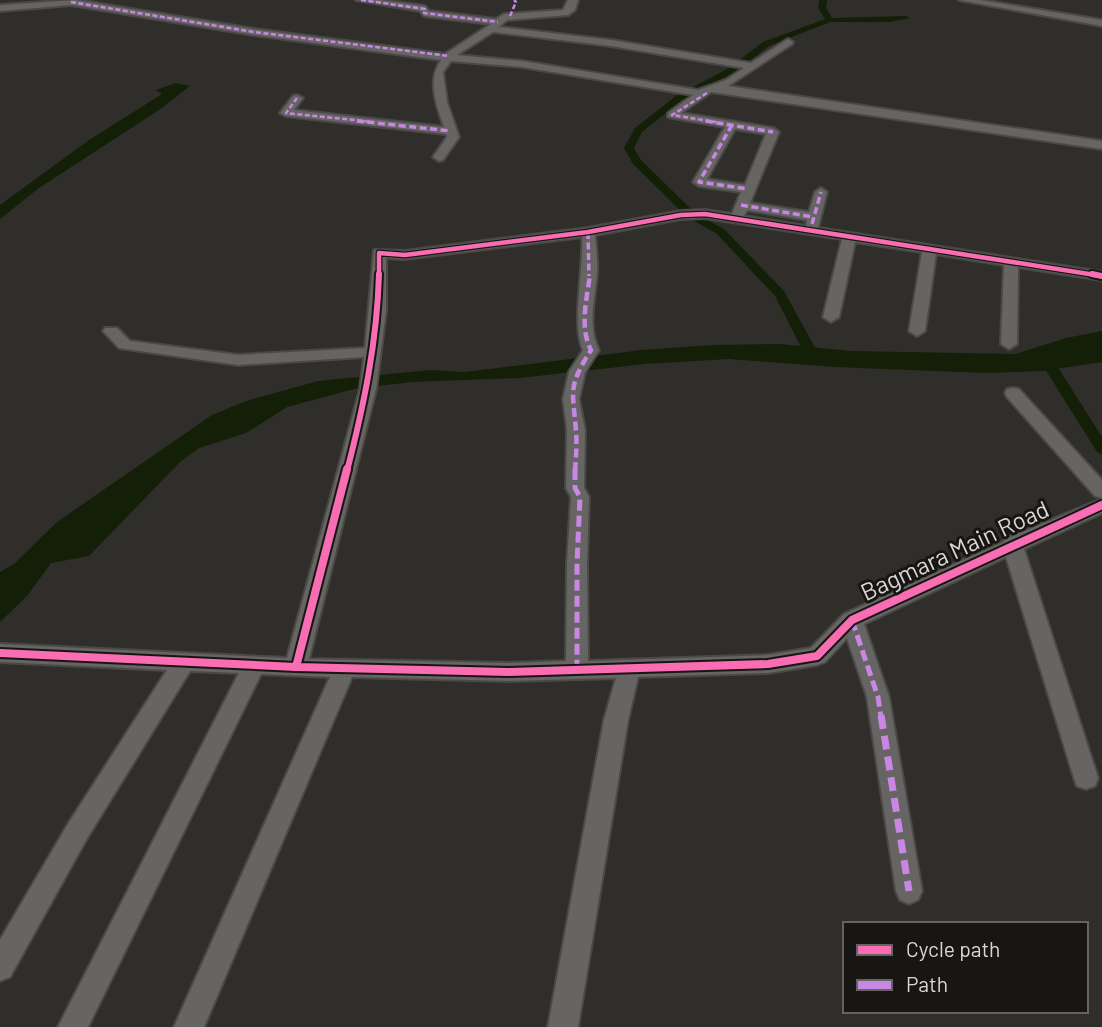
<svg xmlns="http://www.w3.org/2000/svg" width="1102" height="1027" viewBox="0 0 1102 1027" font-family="Barlow,sans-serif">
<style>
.water{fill:#141f07}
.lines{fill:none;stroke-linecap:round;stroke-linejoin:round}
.canal{fill:#141f07;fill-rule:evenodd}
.minor-casing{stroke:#4a4947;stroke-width:4}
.minor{fill:#666563;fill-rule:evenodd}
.quiet-far4{stroke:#c787e3;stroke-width:2.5;stroke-dasharray:5 2.5;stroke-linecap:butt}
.quiet-far3{stroke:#c787e3;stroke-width:3.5;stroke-dasharray:7 3.5;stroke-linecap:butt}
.quiet-far2{stroke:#c787e3;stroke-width:4.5;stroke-dasharray:9 4.5;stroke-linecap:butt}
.quiet-far1{stroke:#c787e3;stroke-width:5;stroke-dasharray:11 5;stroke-linecap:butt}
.quiet{stroke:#c787e3;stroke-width:7;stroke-dasharray:14 7;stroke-linecap:butt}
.cycleway-far2-casing{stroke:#181614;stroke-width:7}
.cycleway-far1-casing{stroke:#181614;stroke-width:10}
.cycleway-casing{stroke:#181614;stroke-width:12}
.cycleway-far2{stroke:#f96db3;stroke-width:4.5}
.cycleway-far1{stroke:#f96db3;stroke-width:6}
.cycleway{stroke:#f96db3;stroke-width:8}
.labels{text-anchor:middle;stroke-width:6;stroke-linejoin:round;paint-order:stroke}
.street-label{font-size:24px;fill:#dad8d5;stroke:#181614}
</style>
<rect width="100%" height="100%" fill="#302e2b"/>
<g class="water">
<path d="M176,83L190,86L159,110L39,188L0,219V205L89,140L162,94L156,90Z"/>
<path d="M1102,331V362L1042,371L987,373L835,367L729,359L645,364L519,378L413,382L358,388L287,407L246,433L199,448L180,462L89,556L51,563L27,596L0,622V572L14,564L57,522L212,415L246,401L318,381L430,370L465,372L642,350L712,345L779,344L851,351L1015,354L1066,338Z"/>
</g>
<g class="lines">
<g class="canal">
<path d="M819,0H827L826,8L832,18L906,16L910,18L890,22H830L769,46L735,72L682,100L642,132L634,148L641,160L696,214L724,229L784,291L819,355L812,359L805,355L775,296L716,233L688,218L633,164L624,148L635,128L676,96L729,68L763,42L825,19L818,8Z"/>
<path d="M1047,357L1054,361L1102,437V454L1097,452L1040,361Z"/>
</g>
<defs>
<g id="minor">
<path d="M76,0L254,29L445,54L491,24L424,16L420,11L356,0H380L425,6L429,11L496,19L504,14L563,10L568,0H578L575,10L568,15L507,20L499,27L611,40L751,63L788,39L793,42L792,44L728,86L1102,141V149L711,92L681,113L773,128L779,132L750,203L809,212L815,192L821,188L827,192L818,228L1102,272V280L1018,267L1017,344L1009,349L1001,344L1004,265L936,254L925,331L917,336L909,331L922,252L855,242L839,317L831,322L823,317L842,239L705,218L681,219L595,235C596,248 598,261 597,274C595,298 587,327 599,350L585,372L579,399L585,430L584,488L589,497L587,563L588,661L768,655L811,648L844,614L1003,542L1005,539L1102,499V513L1024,549L1098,778L1095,786L1086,789L1077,786L1074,778L1006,557L864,624L889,697L922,891L918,900L909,904L900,900L896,891L867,697L847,638L825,662L817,665L768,673L638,677L628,720L578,1027H548L604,720L616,678L509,681L352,677L204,1027H174L330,677L261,674L88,1027H58L239,673L190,671L86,840L10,977L0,981V940L68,824L167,670L0,662V644L287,658L360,389L364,357L238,365L119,348L103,331L105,328H117L130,341L238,355L365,348L374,250L405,251L588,228L681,211L705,210L732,214L741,192L699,186L693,182L725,127L668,117V113L693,95L522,67L451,61L443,72L447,102L459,137L443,160L439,161L433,157L447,137L446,134L286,116L280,113L293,96L297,95L303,98L294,110L444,127C436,105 427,80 441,60L254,35L71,5L0,11V5ZM493,32L611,46L744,68L726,80L698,90L522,61L457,55ZM735,129L766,134L745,185L707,179ZM747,210L807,220L806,226L744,216ZM582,237C584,269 571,325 583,350L569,372L563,399L567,430L566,488L571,497L567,563L566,661L509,663L309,659L376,389L386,311V258L405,259Z"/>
<path d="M959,0H980L1102,20V26Z"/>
<path d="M1013,388L1019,389L1102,480V498L1095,496L1007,397L1005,393L1007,389Z"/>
</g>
</defs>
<use href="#minor" class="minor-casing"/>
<use href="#minor" class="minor"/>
<g class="quiet-far4">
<path d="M361,0L425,9L424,13L498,22"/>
<path d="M71,2L254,32L449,56"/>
<path d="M510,16L516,2L514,0"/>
<path d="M707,93L672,115L716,122"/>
<path d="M297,98L286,113L373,122"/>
</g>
<g class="quiet-far3">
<path d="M357,121L451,131"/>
<path d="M706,121L773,132"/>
<path d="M732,125L699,182L748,189"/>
<path d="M741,205L813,217"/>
<path d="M812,224L821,192"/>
<path d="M588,232L589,276"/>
</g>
<path class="quiet-far2" d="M575,471C576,458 577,444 576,431C573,390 567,388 591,350C579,327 587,299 590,274"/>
<g class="quiet-far1">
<path d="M575,469V488L580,497L577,563V671"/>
<path d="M852,620L878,697L881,717"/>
</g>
<path class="quiet" d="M881,715L909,891"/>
<defs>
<path id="cycleway-far2" d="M379,276V253L405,255L588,232L681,215L705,214L1102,276"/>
<g id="cycleway-far1">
<path d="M1092,274L1102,276"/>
<path d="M347,471C364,405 377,342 379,274"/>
</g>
<g id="cycleway">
<path d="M0,653L296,667L509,672L768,664L817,656L852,620L1102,505"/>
<path d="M296,667L347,469"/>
</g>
</defs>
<use href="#cycleway-far2" class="cycleway-far2-casing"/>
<use href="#cycleway-far1" class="cycleway-far1-casing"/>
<use href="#cycleway" class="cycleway-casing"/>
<use href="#cycleway-far2" class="cycleway-far2"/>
<use href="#cycleway-far1" class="cycleway-far1"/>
<use href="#cycleway" class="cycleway"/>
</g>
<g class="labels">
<g class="street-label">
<text transform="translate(955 551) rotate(-25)" y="8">Bagmara Main Road</text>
</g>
</g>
<rect x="843" y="922" width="245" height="91" fill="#181614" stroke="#666461" stroke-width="2"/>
<rect x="857" y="945" width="35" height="10" fill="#f96db3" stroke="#666461" stroke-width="2"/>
<text x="906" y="957" font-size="21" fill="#dad8d5">Cycle path</text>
<rect x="857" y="980" width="35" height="10" fill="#c787e3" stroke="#666461" stroke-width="2"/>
<text x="906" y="992" font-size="21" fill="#dad8d5">Path</text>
</svg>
